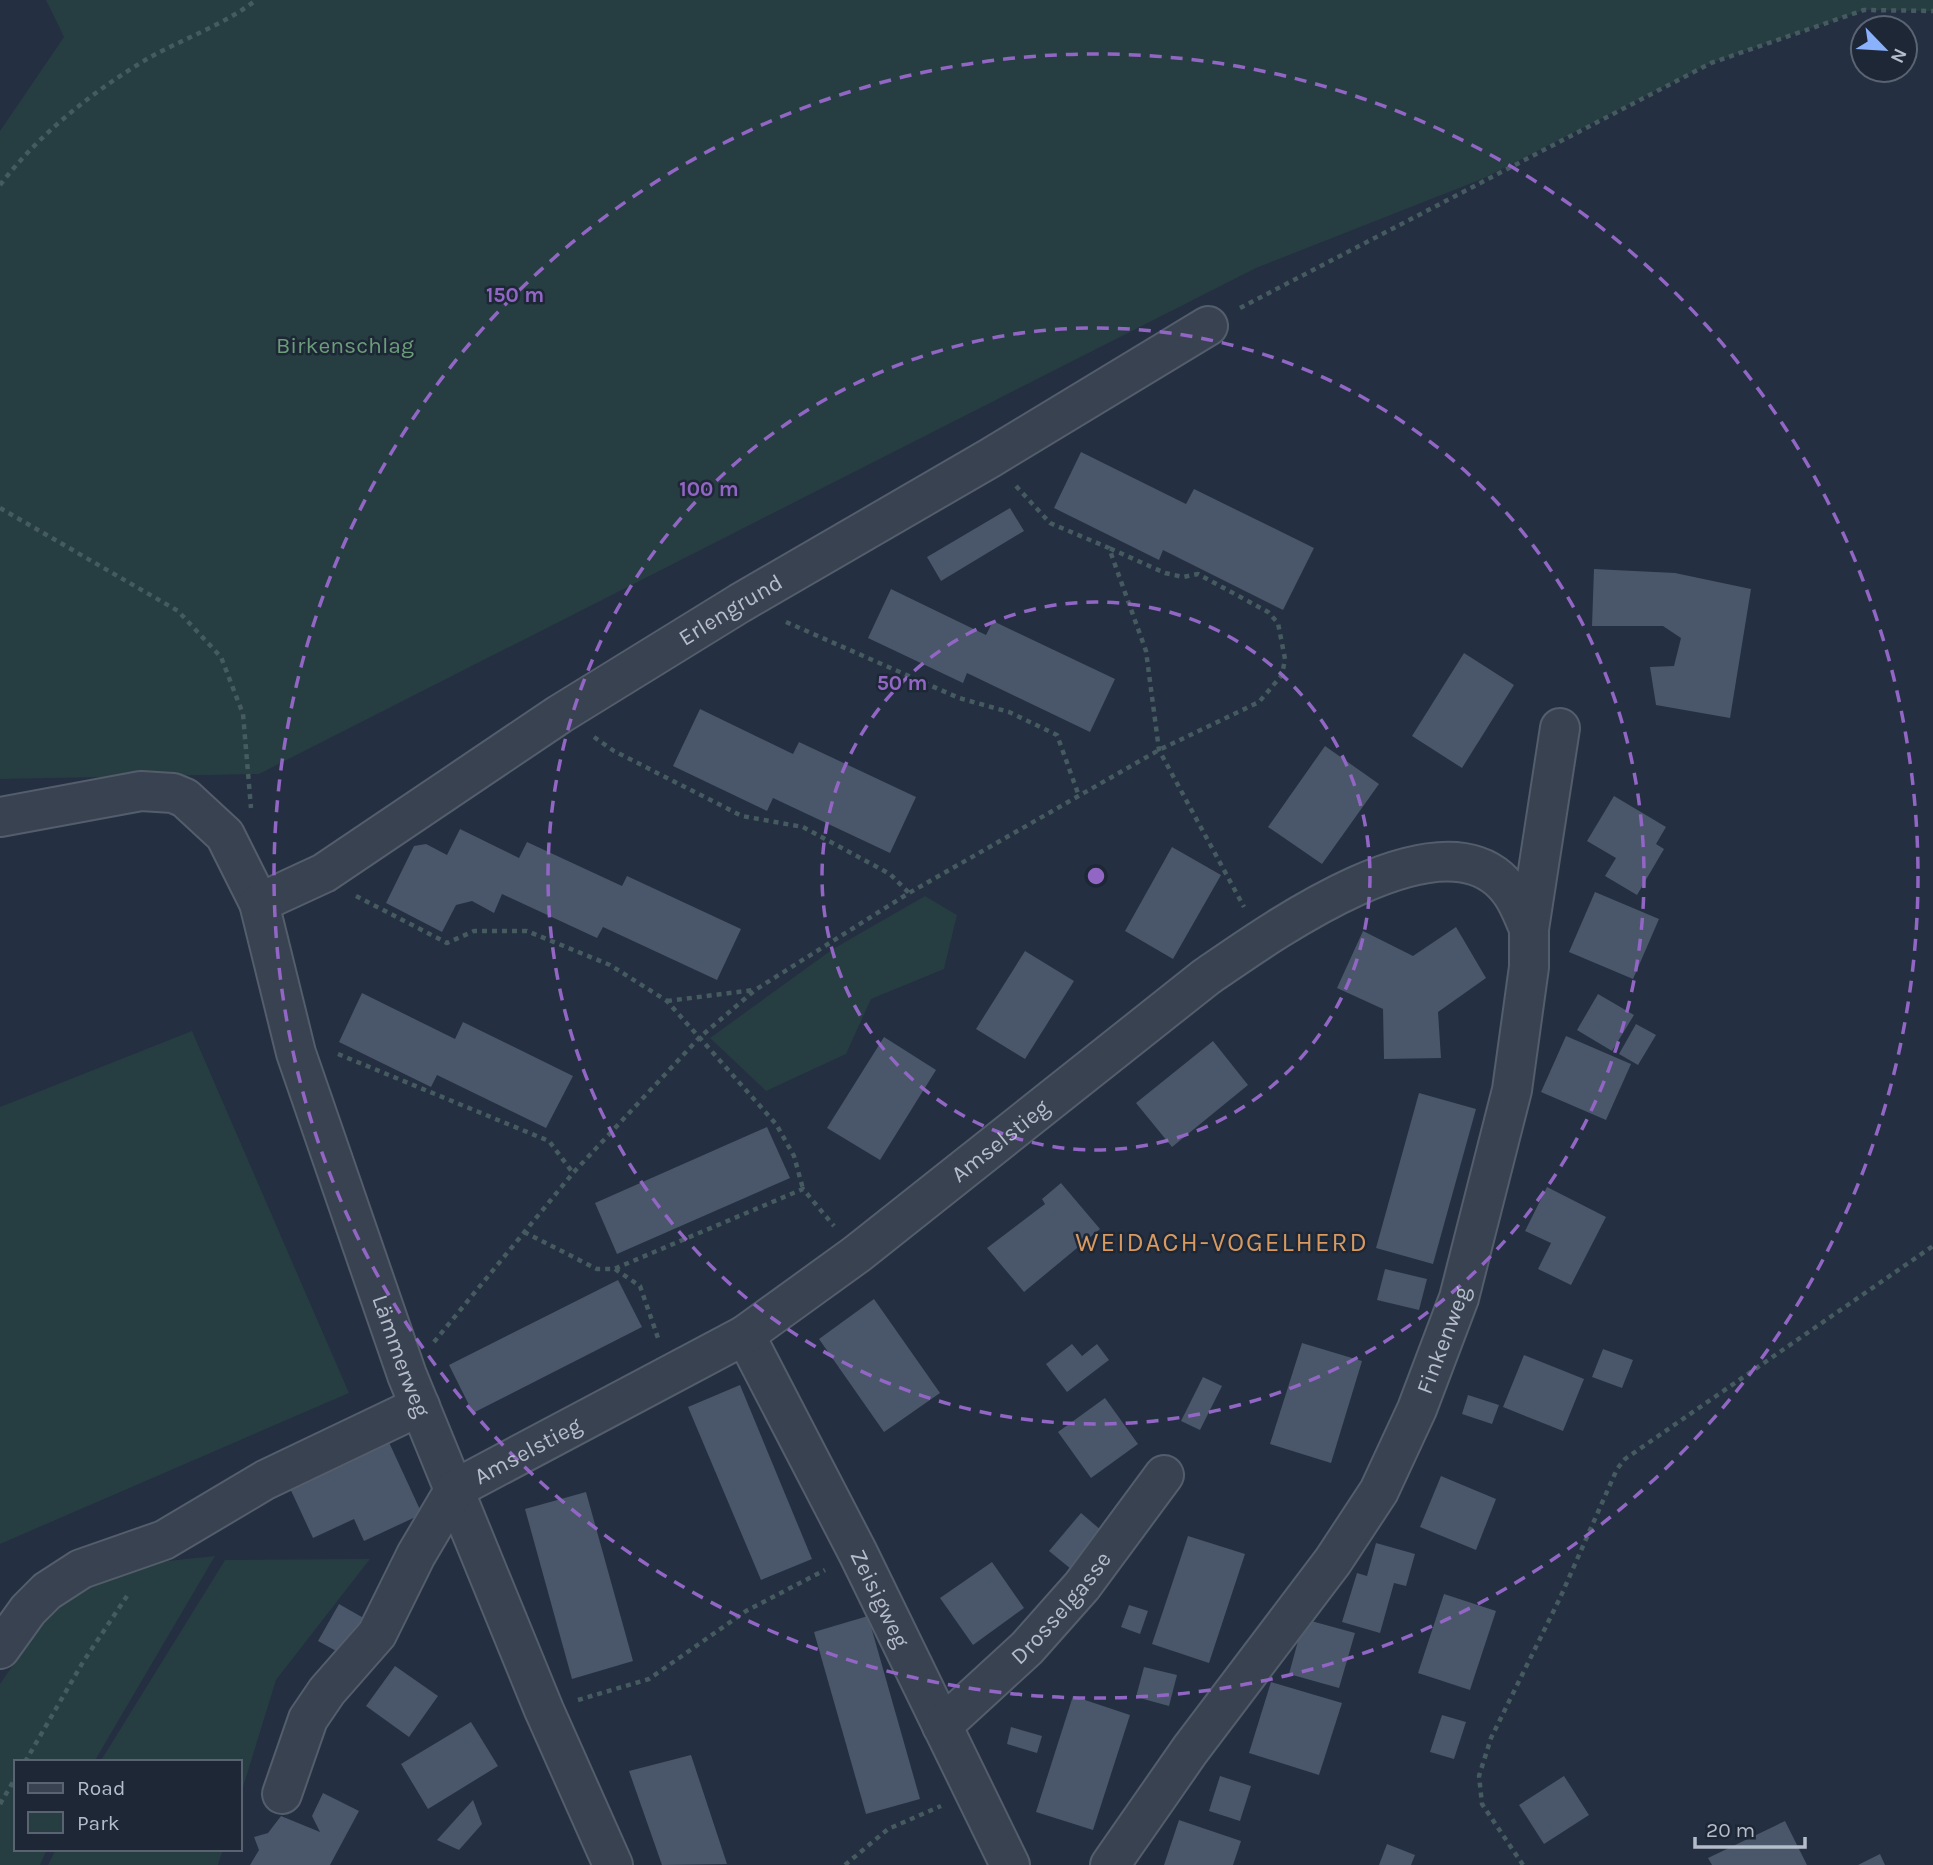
<svg xmlns="http://www.w3.org/2000/svg" width="1933" height="1865" viewBox="0 0 1933 1865" font-family="Karla,sans-serif">
<style>
.green{fill:#263e42}
.building{fill:#4a566a}
.lines{fill:none;stroke-linecap:round;stroke-linejoin:round}
.minor-casing{stroke:#535d6b;stroke-width:42}
.path{stroke:#455b5f;stroke-width:4.5;stroke-dasharray:5 5;stroke-linecap:butt}
.minor{stroke:#394251;stroke-width:38}
.ring{fill:none;stroke:#9266c4;stroke-width:3.5;stroke-dasharray:12 9}
.labels{text-anchor:middle;stroke-width:5;stroke-linejoin:round;paint-order:stroke}
.park-label{font-size:23px;fill:#6b9d79;stroke:#1d2736}
.street-label{font-size:23px;fill:#b5bdcb;stroke:#1d2736}
.quarter-label{font-size:26px;letter-spacing:2px;fill:#d99a62;stroke:#1d2736}
.centre{fill:#9266c4;stroke:#1d2736;stroke-width:3.5}
.ring-label{font-size:21px;text-anchor:middle;font-weight:bold;fill:#9266c4;stroke:#1d2736;stroke-width:5;stroke-linejoin:round;paint-order:stroke}
</style>
<rect width="100%" height="100%" fill="#242f41"/>
<g class="green">
<path d="M46,0H1933V11L1864,10L1711,63L1482,179L1256,268L259,774L0,779V131L64,37Z"/>
<path d="M925,896L957,915L944,969L871,999L846,1054L766,1091L710,1038L833,949Z"/>
<path d="M192,1031L349,1393L0,1544V1107Z"/>
<path d="M215,1556L94,1762H16V1849H47L40,1865H0V1684L45,1619L84,1587L149,1563Z"/>
<path d="M370,1559L276,1680L240,1797V1762H100L225,1560Z"/>
<path d="M56,1849H223L218,1865H48Z"/>
</g>
<g class="building">
<path d="M1081,452L1186,504L1194,489L1314,548L1283,610L1163,550L1159,560L1054,508Z"/>
<path d="M1010,508L1024,531L941,581L927,557Z"/>
<path d="M1594,569L1675,573L1751,589L1730,718L1656,705L1650,667L1674,666L1681,638L1663,626H1592Z"/>
<path d="M891,589L986,635L993,621L1115,679L1090,732L967,673L963,683L868,638Z"/>
<path d="M1464,653L1514,685L1462,768L1412,736Z"/>
<path d="M700,709L793,754L799,742L916,797L890,853L773,798L767,811L673,766Z"/>
<path d="M1325,746L1379,784L1322,864L1268,827Z"/>
<path d="M1614,796L1666,827L1656,844L1664,849L1637,895L1605,876L1616,858L1587,841Z"/>
<path d="M460,829L519,858L527,842L622,886L627,876L741,929L717,980L603,927L597,938L502,894L494,913L472,901L456,905L442,932L386,903L414,846L426,844L447,855Z"/>
<path d="M1172,847L1221,875L1173,959L1125,931Z"/>
<path d="M1595,892L1659,919L1633,979L1569,952Z"/>
<path d="M1456,927L1486,978L1438,1012L1441,1058L1384,1059L1383,1009L1337,988L1363,931L1413,956Z"/>
<path d="M1025,951L1074,981L1025,1059L976,1029Z"/>
<path d="M362,993L455,1039L463,1022L573,1076L546,1128L437,1075L431,1087L339,1042Z"/>
<path d="M1598,994L1634,1015L1612,1051L1577,1030Z"/>
<path d="M1636,1024L1656,1035L1638,1065L1619,1054Z"/>
<path d="M1566,1036L1631,1064L1606,1120L1541,1092Z"/>
<path d="M884,1037L936,1070L880,1160L827,1128Z"/>
<path d="M1213,1041L1248,1085L1172,1147L1136,1103Z"/>
<path d="M1419,1093L1476,1109L1433,1264L1376,1248Z"/>
<path d="M767,1127L790,1178L617,1254L595,1203Z"/>
<path d="M1061,1183L1100,1229L1024,1292L987,1248L1045,1204L1042,1199Z"/>
<path d="M1547,1187L1606,1217L1571,1285L1538,1269L1551,1243L1525,1231Z"/>
<path d="M1385,1269L1427,1279L1419,1310L1377,1300Z"/>
<path d="M618,1280L642,1327L473,1413L449,1365Z"/>
<path d="M874,1299L940,1393L884,1432L819,1339Z"/>
<path d="M1302,1343L1362,1361L1331,1463L1270,1444Z"/>
<path d="M1072,1344L1082,1356L1097,1344L1109,1360L1067,1392L1046,1364Z"/>
<path d="M1603,1349L1633,1360L1622,1388L1592,1377Z"/>
<path d="M1524,1355L1584,1379L1563,1431L1503,1407Z"/>
<path d="M1203,1377L1222,1386L1200,1430L1181,1421Z"/>
<path d="M740,1385L812,1559L761,1580L688,1407Z"/>
<path d="M1468,1395L1499,1405L1492,1424L1462,1414Z"/>
<path d="M1105,1398L1138,1444L1091,1478L1058,1432Z"/>
<path d="M387,1438L422,1514L364,1541L354,1519L313,1538L288,1484Z"/>
<path d="M1441,1476L1496,1499L1476,1550L1420,1527Z"/>
<path d="M586,1492L633,1661L572,1679L525,1509Z"/>
<path d="M1081,1513L1102,1531L1071,1569L1049,1551Z"/>
<path d="M1188,1536L1245,1554L1209,1663L1152,1644Z"/>
<path d="M1376,1543L1415,1554L1406,1586L1394,1583L1380,1633L1342,1622L1357,1573L1367,1576Z"/>
<path d="M992,1562L1024,1608L973,1645L940,1598Z"/>
<path d="M1444,1594L1496,1611L1470,1690L1418,1673Z"/>
<path d="M339,1604L367,1620L347,1657L318,1641Z"/>
<path d="M1129,1605L1148,1611L1140,1634L1121,1627Z"/>
<path d="M868,1616L920,1799L866,1814L814,1632Z"/>
<path d="M1304,1619L1355,1633L1339,1688L1289,1674Z"/>
<path d="M395,1666L438,1696L409,1737L366,1706Z"/>
<path d="M1144,1667L1177,1675L1169,1706L1136,1697Z"/>
<path d="M1271,1682L1342,1703L1319,1775L1249,1753Z"/>
<path d="M1073,1696L1130,1715L1093,1830L1036,1812Z"/>
<path d="M1442,1715L1466,1722L1454,1759L1430,1752Z"/>
<path d="M471,1722L498,1766L428,1809L401,1764Z"/>
<path d="M1011,1727L1042,1736L1037,1753L1007,1744Z"/>
<path d="M691,1755L727,1864L662,1865L629,1771Z"/>
<path d="M1220,1776L1251,1786L1240,1821L1209,1811Z"/>
<path d="M1564,1776L1589,1815L1544,1844L1519,1805Z"/>
<path d="M323,1793L359,1811L330,1865H250L259,1850L254,1837L268,1833L281,1816L320,1832L312,1816Z"/>
<path d="M473,1800L482,1824L459,1850L437,1840Z"/>
<path d="M1179,1820L1241,1841L1233,1865H1164Z"/>
<path d="M1785,1821L1807,1865H1712L1708,1858Z"/>
<path d="M1387,1844L1415,1855L1411,1865H1379Z"/>
<path d="M1880,1854L1885,1865H1858Z"/>
</g>
<g class="lines">
<defs>
<g id="minor">
<path id="s1" d="M0,817L141,791L173,793L185,798L225,835L259,903L296,1053L407,1375L544,1710L613,1865"/>
<path id="s2" d="M259,903L324,873L560,714L740,603L990,458L1208,326"/>
<path id="s3" d="M745,1335L858,1553L1010,1865"/>
<path d="M0,1649L28,1610L47,1591L81,1569L164,1540L265,1480L420,1406"/>
<path id="s4" d="M942,1726L1027,1648L1082,1586L1164,1475"/>
<path id="s5" d="M282,1794L308,1719L327,1691L377,1634L416,1555L455,1489L745,1335L857,1254L1206,977C1267,935 1429,818 1499,879C1515,893 1521,910 1529,929"/>
<path id="s6" d="M1110,1865L1190,1750L1333,1561L1379,1491L1417,1409L1459,1298L1512,1090L1529,967V929L1560,728"/>
</g>
</defs>
<use href="#minor" class="minor-casing"/>
<g class="path">
<path d="M0,185C39,134 92,92 147,59C182,39 224,25 256,0"/>
<path d="M1240,308L1711,63L1864,10L1933,11"/>
<path d="M1016,486L1050,523L1109,548L1146,651L1159,750L1244,907"/>
<path d="M0,508L178,611L221,657L243,714L251,808"/>
<path d="M786,622L959,698L1009,712L1057,735L1079,796"/>
<path d="M594,737L614,751L742,816L803,827L890,874L909,893"/>
<path d="M356,896L447,943L474,931H527L610,965L667,1001L776,1124L794,1156L803,1189"/>
<path d="M667,1001L754,990"/>
<path d="M338,1054L549,1141L573,1173"/>
<path d="M524,1232L597,1269H614L803,1189L834,1226"/>
<path d="M615,1269L640,1286L658,1338"/>
<path d="M434,1342L573,1173L700,1037L755,990L909,893L1159,750L1259,702L1282,675L1285,659L1278,623L1268,612L1198,574L1183,577L1165,573L1109,548"/>
<path d="M578,1700L649,1679L746,1611L825,1570"/>
<path d="M25,1762L83,1662L129,1593"/>
<path d="M0,1804L16,1777"/>
<path d="M845,1865L888,1829L941,1806"/>
<path d="M1523,1865L1482,1804L1479,1776L1491,1738L1560,1598L1617,1469L1625,1459L1933,1246"/>
</g>
<use href="#minor" class="minor"/>
</g>
<g class="ring">
<circle cx="1096" cy="876" r="274"/>
<circle cx="1096" cy="876" r="548"/>
<circle cx="1096" cy="876" r="822"/>
</g>
<g class="labels">
<g class="park-label">
<text x="345" y="353">Birkenschlag</text>
</g>
<g class="street-label">
<text dy="8" stroke="none"><textPath href="#s2" startOffset="556">Erlengrund</textPath></text>
<text dy="8" stroke="none"><textPath href="#s5" startOffset="1003">Amselstieg</textPath></text>
<text dy="8" stroke="none"><textPath href="#s6" startOffset="625">Finkenweg</textPath></text>
<text dy="8" stroke="none"><textPath href="#s1" startOffset="794">Lämmerweg</textPath></text>
<text dy="8" stroke="none"><textPath href="#s5" startOffset="436">Amselstieg</textPath></text>
<text dy="8" stroke="none"><textPath href="#s3" startOffset="296">Zeisigweg</textPath></text>
<text dy="8" stroke="none"><textPath href="#s4" startOffset="168">Drosselgasse</textPath></text>
</g>
<g class="quarter-label">
<text x="1222" y="1251">WEIDACH-VOGELHERD</text>
</g>
</g>
<circle cx="1096" cy="876" r="10" class="centre"/>
<g class="ring-label">
<text x="515" y="302">150 m</text>
<text x="709" y="496">100 m</text>
<text x="902" y="690">50 m</text>
</g>
<rect x="14" y="1760" width="228" height="91" fill="#1d2736" stroke="#5a6372" stroke-width="2"/>
<rect x="28" y="1783" width="35" height="10" fill="#394251" stroke="#5a6372" stroke-width="2"/>
<text x="77" y="1795" font-size="21" fill="#b5bdcb">Road</text>
<rect x="28" y="1812" width="35" height="21" fill="#263e42" stroke="#5a6372" stroke-width="2"/>
<text x="77" y="1830" font-size="21" fill="#b5bdcb">Park</text>
<g transform="translate(1884 49) rotate(115)"><circle r="33" fill="#1d2736" stroke="#5a6372" stroke-width="2"/>
<path d="M0-5L12 26L0 18L-12 26Z" fill="#8ab1fb"/>
<text y="-10" font-size="19" font-weight="bold" text-anchor="middle" fill="#b5bdcb">N</text>
</g>
<path d="M1695 1837v10h110v-10" fill="none" stroke="#b5bdcb" stroke-width="3.5"/>
<text x="1706" y="1837" font-size="21" fill="#b5bdcb" stroke="#1d2736" stroke-width="5" paint-order="stroke">20 m</text>
</svg>
